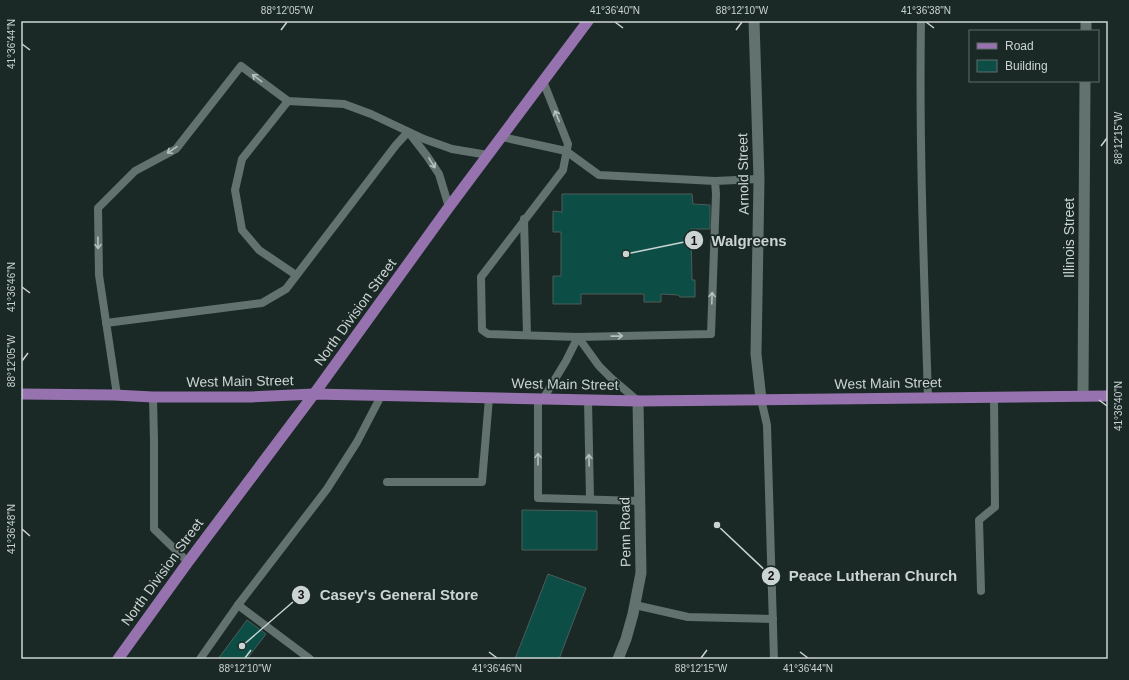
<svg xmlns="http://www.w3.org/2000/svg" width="1129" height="680" viewBox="0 0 1129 680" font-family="Arial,sans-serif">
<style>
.building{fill:#0c4e46;stroke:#4c5c59}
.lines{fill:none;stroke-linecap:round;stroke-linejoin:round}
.service{stroke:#62726f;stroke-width:8}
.minor{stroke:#62726f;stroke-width:11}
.primary{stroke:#9673af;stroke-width:11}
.oneway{stroke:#b6c0be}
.ticks{fill:none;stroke:#cbd4d2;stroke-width:1.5}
.labels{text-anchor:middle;stroke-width:3.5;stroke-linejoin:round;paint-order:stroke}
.street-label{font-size:14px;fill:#cbd4d2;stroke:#1b2926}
.leader{fill:none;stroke:#cbd4d2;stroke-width:1.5}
.callout-dot{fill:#cbd4d2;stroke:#1b2926;stroke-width:1.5}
.mark-label{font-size:12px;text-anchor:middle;font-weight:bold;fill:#111}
.callout-label{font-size:15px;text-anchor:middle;font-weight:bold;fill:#cbd4d2;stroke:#1b2926;stroke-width:3.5;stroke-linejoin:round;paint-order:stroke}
.neatline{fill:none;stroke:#cbd4d2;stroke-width:1.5}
.ticks-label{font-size:10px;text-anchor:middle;fill:#cbd4d2}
</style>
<rect width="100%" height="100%" fill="#1b2926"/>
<g class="building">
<path d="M562,194H692L693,204L710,205V229H691L692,280H695V297H680L678,295L661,294V302H644V294H581V304H553V276H561V232H553V211L562,212Z"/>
<path d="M522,510L597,511V550H522Z"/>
<path d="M548,574L586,588L559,659H515Z"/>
<path d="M247,620L266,634L247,659H218Z"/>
</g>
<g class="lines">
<g class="service">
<path d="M921,21C919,146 924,272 928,397"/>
<path d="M543,81L568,144L563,170L481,277L482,330L488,334L578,337L711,334L716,194L715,181L759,179"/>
<path d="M288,101L242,159L235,190L242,230L259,250L296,275"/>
<path d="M410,134L427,156L439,174L449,207"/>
<path d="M502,137L566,151L599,175L715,181"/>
<path d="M524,219L527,335"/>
<path d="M106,323L262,303L286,289L396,145L408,132"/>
<path d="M578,337L599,366L611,378L638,401"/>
<path d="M117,395L99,275L98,208L135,171L176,149L241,66L288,101L344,104L371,114L424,139L452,149L488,155"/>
<path d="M153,397L154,441V529L188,562"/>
<path d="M538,399V498L640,501"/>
<path d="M543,399L566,361L578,337"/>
<path d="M761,399L767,425L774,659"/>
<path d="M588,400L590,499"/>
<path d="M387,482H482L489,398"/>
<path d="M981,591L979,520L995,507L994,396"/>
<path d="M238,605L310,659"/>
<path d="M635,605L688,617L773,619"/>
<path d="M200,659L238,605L327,489L357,442L381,396"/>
</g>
<g class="minor">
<path d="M754,21L759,179L756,354L761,399"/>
<path d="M1086,31V21"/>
<path d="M1083,395L1085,81"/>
<path d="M618,659L626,639L633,614L641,573L638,401"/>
</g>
<g class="primary">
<path d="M21,394L114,395L153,397H251L314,394L638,401L1108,396"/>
<path d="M118,659L188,562L314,394L449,207L588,21"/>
</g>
</g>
<defs><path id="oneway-shaft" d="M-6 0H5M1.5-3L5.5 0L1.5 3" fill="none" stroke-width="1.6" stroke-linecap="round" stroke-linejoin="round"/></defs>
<g class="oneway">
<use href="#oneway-shaft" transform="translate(257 78) rotate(-143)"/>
<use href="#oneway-shaft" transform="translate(557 116) rotate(-112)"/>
<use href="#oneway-shaft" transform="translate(172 150) rotate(146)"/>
<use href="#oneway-shaft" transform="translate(432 163) rotate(58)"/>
<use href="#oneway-shaft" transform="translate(98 243) rotate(89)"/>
<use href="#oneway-shaft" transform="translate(712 298) rotate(-88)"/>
<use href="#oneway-shaft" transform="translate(617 336) rotate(-1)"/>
<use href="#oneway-shaft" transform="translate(538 459) rotate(-90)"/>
<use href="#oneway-shaft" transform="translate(589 460) rotate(-91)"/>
</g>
<path class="ticks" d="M615,22L623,28M926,22L934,28M281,30L287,22M736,30L742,22M22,44L30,50M1101,146L1107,138M22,287L30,293M22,361L28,353M1099,400L1107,406M22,529L30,536M489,652L497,658M800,652L808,658M245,658L251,650M701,658L707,650"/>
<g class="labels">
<g class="street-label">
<text transform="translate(743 174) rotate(-91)" y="5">Arnold Street</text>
<text transform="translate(1069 238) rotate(-90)" y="5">Illinois Street</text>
<text transform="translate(355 312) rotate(-54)" y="5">North Division Street</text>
<text transform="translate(240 381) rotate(-1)" y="5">West Main Street</text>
<text transform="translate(888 383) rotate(-1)" y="5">West Main Street</text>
<text transform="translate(565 384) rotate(1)" y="5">West Main Street</text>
<text transform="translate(625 532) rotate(-91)" y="5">Penn Road</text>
<text transform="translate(162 572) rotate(-54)" y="5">North Division Street</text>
</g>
</g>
<path class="leader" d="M626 254L694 240M717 525L771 576M242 646L301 595"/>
<g class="callout-dot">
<circle cx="626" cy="254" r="4"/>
<circle cx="717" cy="525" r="4"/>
<circle cx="242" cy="646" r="4"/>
<circle cx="694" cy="240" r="10"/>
<circle cx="771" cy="576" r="10"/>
<circle cx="301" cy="595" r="10"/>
</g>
<g class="mark-label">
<text x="694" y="245">1</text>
<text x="771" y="580">2</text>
<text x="301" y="599">3</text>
</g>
<g class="callout-label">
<text x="749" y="246">Walgreens</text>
<text x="873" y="581">Peace Lutheran Church</text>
<text x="399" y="600">Casey's General Store</text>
</g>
<rect width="1129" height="680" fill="none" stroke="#1b2926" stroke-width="44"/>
<rect x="969" y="30" width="130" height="52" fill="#1b2926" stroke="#616d6b"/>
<rect x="977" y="43" width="20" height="6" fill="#9673af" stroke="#616d6b"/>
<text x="1005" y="50" font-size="12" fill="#cbd4d2">Road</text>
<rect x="977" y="60" width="20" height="12" fill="#0c4e46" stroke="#616d6b"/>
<text x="1005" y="70" font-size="12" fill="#cbd4d2">Building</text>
<rect x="22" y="22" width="1085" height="636" class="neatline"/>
<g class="ticks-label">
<text x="287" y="14">88°12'05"W</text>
<text x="615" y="14">41°36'40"N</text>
<text x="742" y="14">88°12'10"W</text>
<text x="926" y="14">41°36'38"N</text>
<text transform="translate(11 44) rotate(-90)" y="4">41°36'44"N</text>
<text transform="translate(1118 138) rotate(-90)" y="4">88°12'15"W</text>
<text transform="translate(11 287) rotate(-90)" y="4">41°36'46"N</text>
<text transform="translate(11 361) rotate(-90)" y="4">88°12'05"W</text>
<text transform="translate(1118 406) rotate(-90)" y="4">41°36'40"N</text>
<text transform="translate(11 529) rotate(-90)" y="4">41°36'48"N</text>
<text x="245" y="672">88°12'10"W</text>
<text x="497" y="672">41°36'46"N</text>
<text x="701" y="672">88°12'15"W</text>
<text x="808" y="672">41°36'44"N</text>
</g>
</svg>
